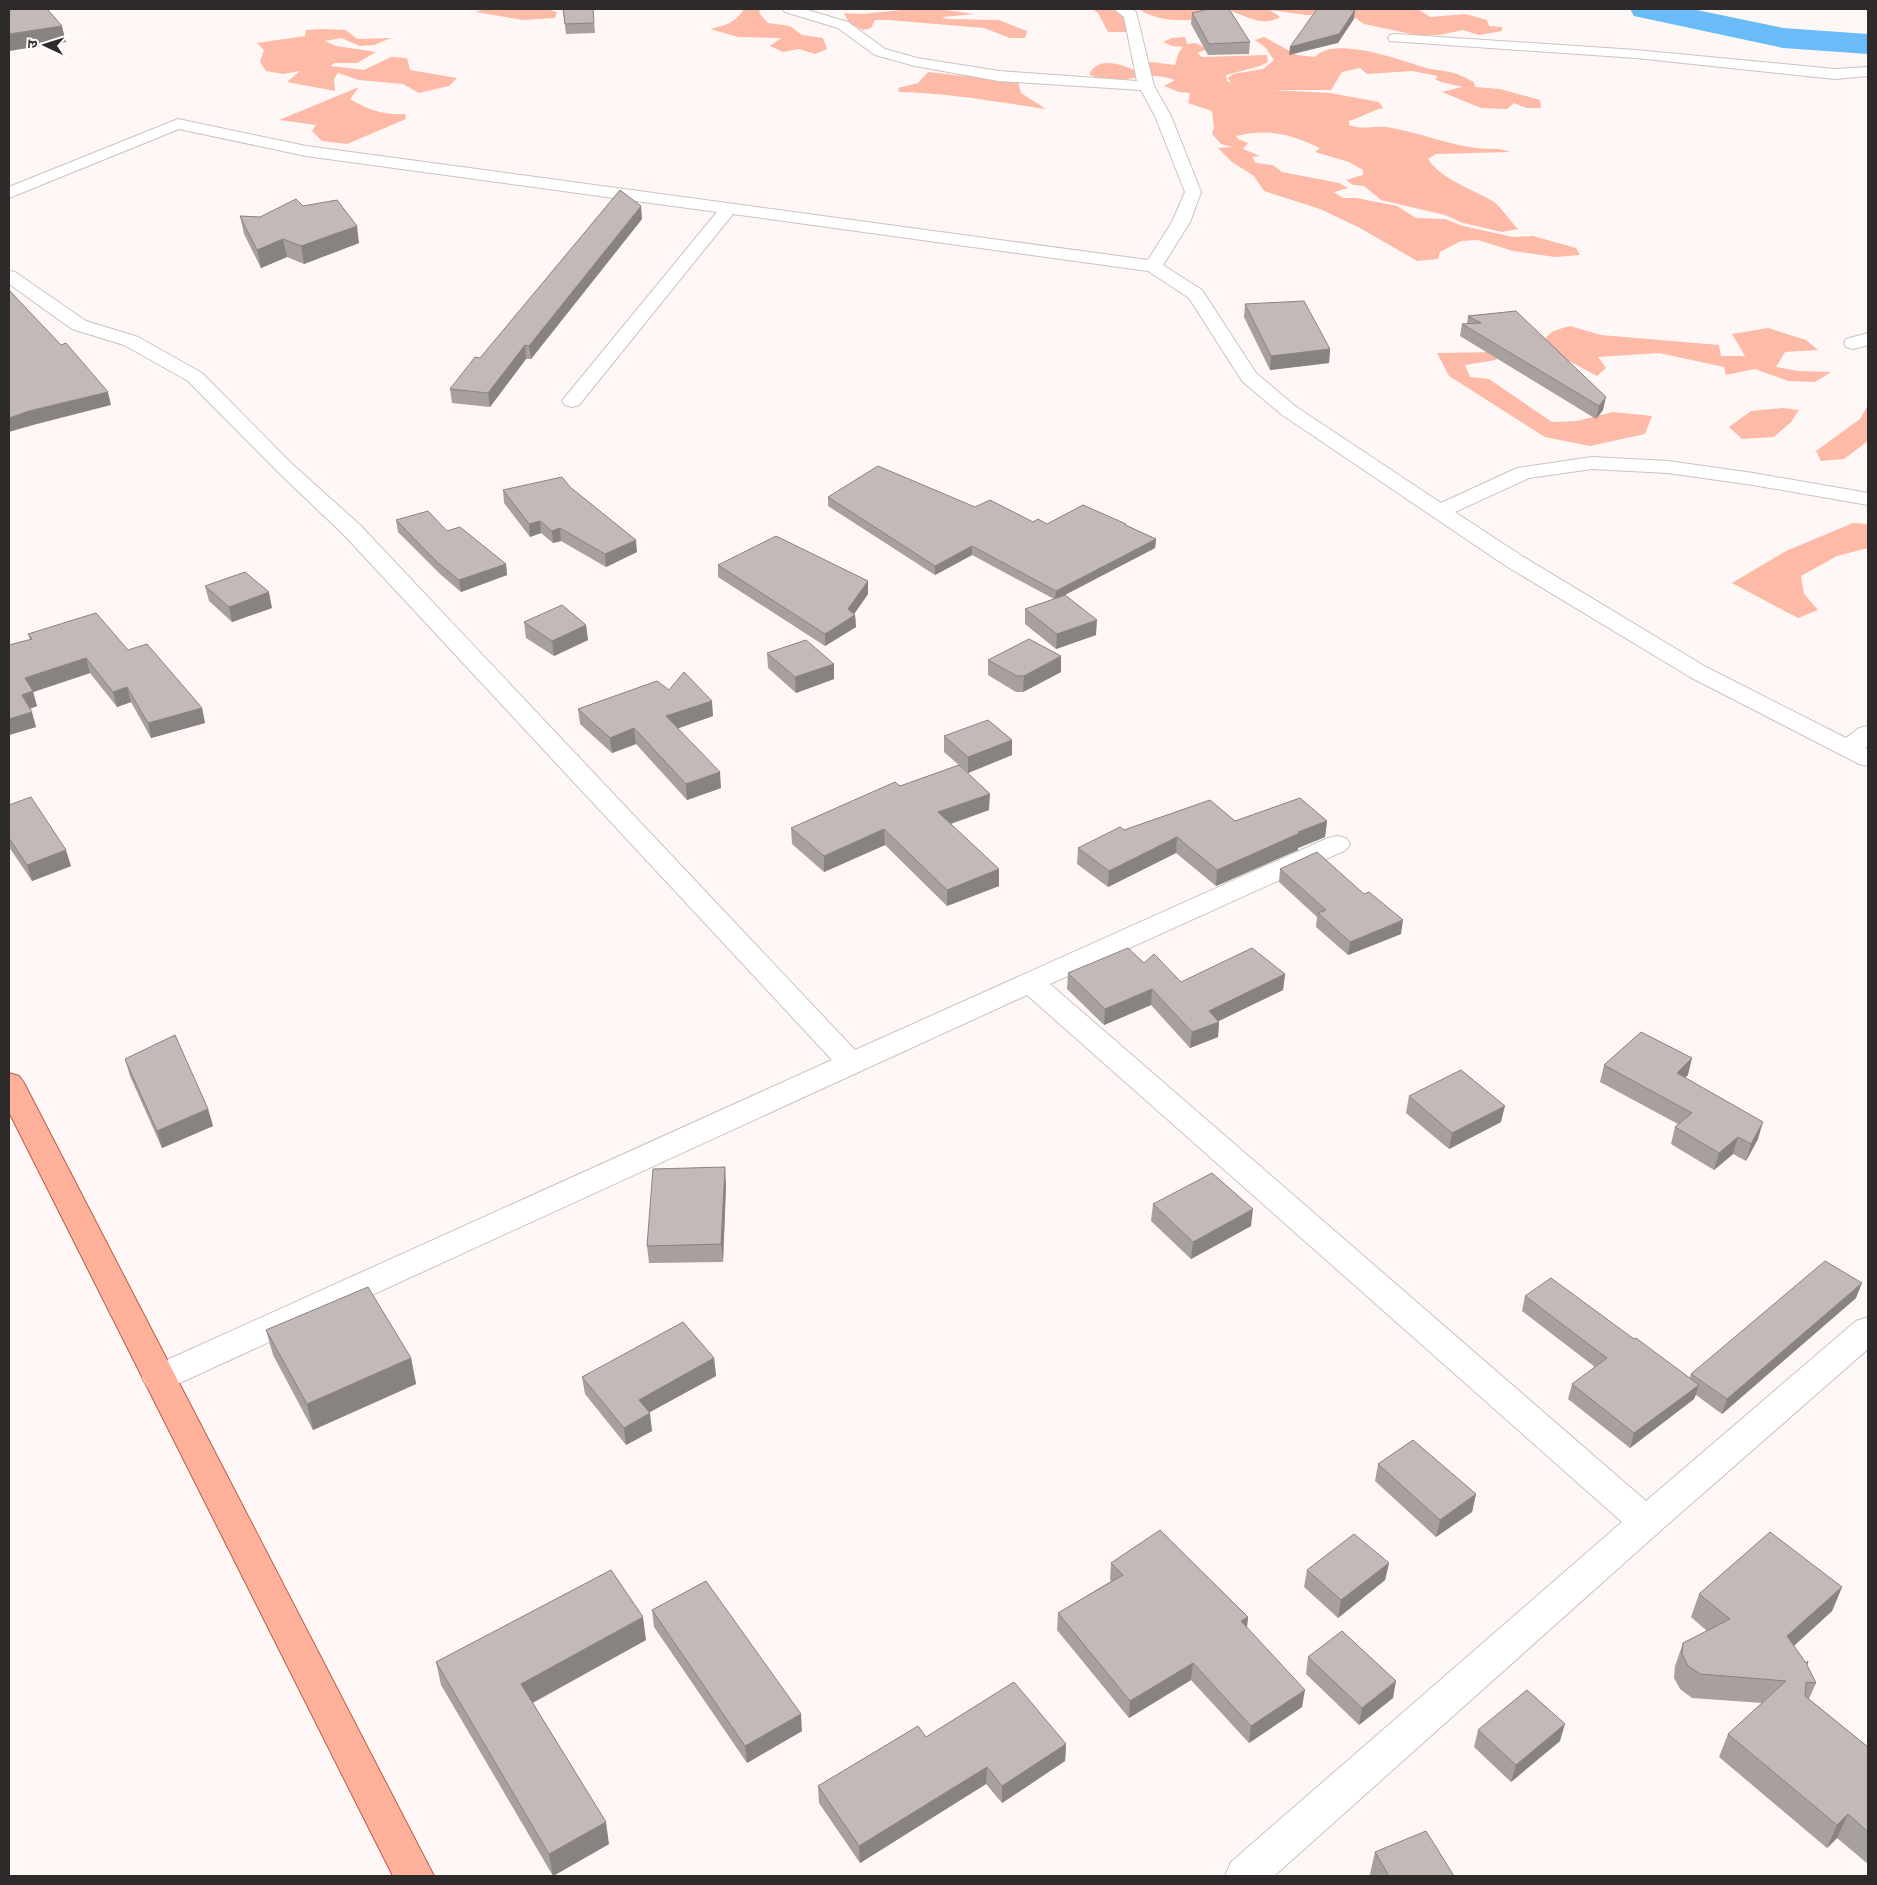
<svg xmlns="http://www.w3.org/2000/svg" width="1877" height="1885" viewBox="0 0 1877 1885" font-family="'Exo 2','Noto Sans Devanagari',sans-serif">
<style>
.green{fill:#fcbaa7}
.lines{fill:none;stroke-linecap:round;stroke-linejoin:round}
.river{fill:#6abcf8;fill-rule:evenodd}
.minor-casing{stroke:#ccc3c1;stroke-width:2}
.major-casing{stroke:#b45f48;stroke-width:2}
.minor{fill:#fff;fill-rule:evenodd}
.major{fill:#feb09b;fill-rule:evenodd}
.wall{fill:#a8a09e}
.shaded-wall{fill:#888281}
.building{fill:#c3bab8;stroke:#888281}
</style>
<rect width="100%" height="100%" fill="#fff7f5"/>
<g class="green">
<path d="M483,9H546L557,12L555,18L523,20L476,12Z"/>
<path d="M742,9H759L760,14L768,23L790,26L802,35L823,38L827,49L815,54L799,49L783,52L770,46L781,38L738,37L710,29C724,26 734,23 743,11Z"/>
<path d="M912,9H939L974,14L942,17L947,19L999,20L1027,31L1025,38H1010L984,28L888,20H875L871,28L863,30L849,23L844,13L862,14Z"/>
<path d="M1092,9C1118,9 1124,4 1130,32H1108L1098,13Z"/>
<path d="M1139,9H1226C1207,24 1158,24 1139,9Z"/>
<path d="M1233,9H1418L1430,17L1465,14L1487,20L1489,26L1502,27V31L1479,35L1463,30L1439,35H1416L1364,24L1351,15L1316,12L1311,15H1306L1270,10L1280,17C1264,27 1248,17 1231,11Z"/>
<path d="M323,29L346,30L357,39L391,38L374,45L360,46L341,38L325,41L336,46L376,52L357,63H334L331,66L364,70L391,57L407,58L410,70L457,78L449,86L419,93L403,84L359,80L338,73L334,79L335,91L287,82L300,71L283,74L266,71L260,62L264,50L257,43L305,36L306,30Z"/>
<path d="M1185,37L1187,44L1196,43L1208,49L1197,53L1202,57L1267,55L1268,62L1260,66L1226,75L1227,81L1231,83L1228,78L1233,74L1263,69L1274,60L1265,47L1255,40L1264,37L1297,55L1315,57C1335,35 1402,61 1426,68C1434,70 1441,70 1449,72C1457,73 1466,78 1474,82L1475,87L1500,89L1540,100L1541,108H1526L1514,103L1507,109L1481,108L1442,92L1462,87C1454,84 1443,84 1435,79L1438,76L1412,71L1367,74L1360,68L1342,72L1331,90H1273L1330,93L1379,102L1383,108C1370,111 1362,117 1349,121V125C1362,130 1373,126 1387,127C1417,132 1446,144 1476,148C1488,150 1498,147 1510,152L1436,154L1428,159C1440,179 1475,190 1494,202C1501,207 1511,222 1518,229L1502,232L1463,223L1445,215L1381,200L1364,186L1353,185L1346,180L1363,175V170L1349,162L1315,152L1320,148C1290,134 1269,128 1236,136L1238,139L1248,143L1243,149L1260,156L1252,157L1256,163L1273,165L1282,172L1339,183L1348,188L1334,192L1343,198H1356L1397,206L1416,218L1445,219L1463,226L1513,237L1533,236L1576,248L1580,255L1555,257L1513,251L1478,240L1461,241L1440,252L1438,259L1417,261L1360,228L1320,209L1264,191L1254,176L1232,162L1218,148L1232,147L1221,144L1212,134L1214,127L1212,111L1188,103L1190,93L1179,92L1164,86L1175,80C1143,67 1116,91 1089,74C1099,56 1121,64 1136,71L1151,62L1175,65L1179,52L1183,47L1172,46L1163,42L1172,38Z"/>
<path d="M928,72L1018,82L1021,93L1046,109C997,102 948,93 899,92L898,88L918,83Z"/>
<path d="M359,87L350,99C368,110 383,115 405,114L406,119L347,144L322,141L312,131L316,125L279,120Z"/>
<path d="M1570,326L1601,335L1719,345L1721,356H1745L1732,334L1768,328L1806,340L1818,350L1785,352L1776,367L1798,371L1831,372L1815,382L1788,381L1755,369L1726,375L1724,367L1659,353L1598,357L1606,368L1597,376L1569,361L1540,353C1545,332 1552,331 1570,326Z"/>
<path d="M1499,352L1496,360L1465,365L1470,377L1489,379L1552,422L1577,421L1613,412L1652,416L1645,434L1590,446L1545,437L1449,376L1437,353Z"/>
<path d="M1868,405V441L1844,459L1821,461L1816,451L1860,419Z"/>
<path d="M1783,408L1799,410L1791,422L1774,437L1742,439L1729,427L1751,411Z"/>
<path d="M1853,523L1868,524V548L1837,556L1801,576L1804,594L1818,610L1798,618L1732,583L1786,551Z"/>
</g>
<g class="lines">
<path class="river" d="M1630,9H1692L1783,28L1868,34V54L1783,48L1634,16Z"/>
<defs>
<g id="minor">
<path d="M783,9H804L848,22L885,49L917,58L999,71L1137,81L1124,17L1114,9H1131L1136,12L1154,86L1171,116L1201,192L1190,222L1163,265L1202,290L1256,373L1295,406L1441,503L1517,468L1592,457L1668,461L1753,473L1868,493V505L1753,485L1668,473L1592,469L1529,478L1455,512L1522,556L1706,667L1846,738L1859,728L1868,726V745L1865,748L1868,749V766L1859,764L1690,677L1506,566L1281,414L1242,381L1189,298L1148,271L733,214L579,405L572,407L565,405L562,401L565,397L717,212L306,156L179,129L9,198V187L178,119L306,146L1148,260L1172,222L1185,192L1155,116L1141,90L999,81L915,66L875,55L838,28L785,12Z"/>
<path d="M1395,34L1636,50L1835,69L1868,67V76L1835,79L1636,58L1390,41L1388,38L1390,35Z"/>
<path d="M9,271L15,272L86,321L138,337L202,373L291,463L360,525L855,1050L1328,838L1337,836L1346,838L1350,844L1346,850L1050,984L1646,1501L1856,1321L1868,1317V1349L1659,1532L1274,1876H1225L1231,1862L1622,1522L1027,995L171,1387L159,1391L147,1387L142,1378L147,1369L832,1060L344,535L277,471L188,381L124,345L72,329L9,284Z"/>
<path d="M1868,333V345L1853,349L1846,347L1844,343L1846,339Z"/>
</g>
<path id="major" d="M9,1073L19,1076L24,1083L434,1876H393L9,1112Z"/>
</defs>
<use href="#minor" class="minor-casing"/>
<use href="#major" class="major-casing"/>
<use href="#minor" class="minor"/>
<use href="#major" class="major"/>
</g>
<g class="wall">
<path d="M563,9H593L595,33L566,34Z"/>
<path d="M1192,13L1250,42L1249,54L1208,55L1191,24Z"/>
<path d="M303,206L359,243L304,264L287,257L261,268L244,234L240,216L260,217Z"/>
<path d="M642,219L531,359H526L490,407L452,403L450,389L480,358Z"/>
<path d="M1245,304L1330,349L1329,363L1270,370L1244,317Z"/>
<path d="M1516,311L1603,410L1596,419L1460,336L1462,324H1467L1468,316Z"/>
<path d="M570,487L637,552L606,567L561,541L553,543L541,533L530,537L504,503L503,490Z"/>
<path d="M828,497L975,507L1033,522L1047,524L1126,525L1156,539L1155,548L1061,597L1096,635L1056,649L1025,624V609L1054,599L972,555L935,575L828,506Z"/>
<path d="M396,520L506,564L507,575L461,592L440,574L398,532Z"/>
<path d="M718,565L868,581V594L854,614L855,615L856,627L825,646L718,577Z"/>
<path d="M205,586L272,608L232,622L209,601Z"/>
<path d="M524,622L586,625L588,640L554,656L526,638Z"/>
<path d="M28,634L128,650L202,708L205,723L151,738L131,702L117,707L90,673L33,692L37,706L30,709L36,727L9,735L30,640Z"/>
<path d="M767,653L834,664V679L796,693L768,668Z"/>
<path d="M988,660L1061,672L1023,692H1016L988,675Z"/>
<path d="M669,690L713,716L678,728L721,788L687,800L636,744L612,753L580,724L578,709Z"/>
<path d="M944,736L1012,755L968,773L944,752Z"/>
<path d="M900,786L989,810L951,824L999,886L947,906L885,845L824,872L792,844L791,828Z"/>
<path d="M9,805L71,866L32,881L9,847Z"/>
<path d="M1235,821H1327L1325,837L1298,848V850L1216,886L1176,853L1108,887L1077,864L1078,848L1124,830Z"/>
<path d="M1280,869L1401,934L1348,955L1316,927L1317,917L1279,882Z"/>
<path d="M1144,963L1181,982L1285,974L1283,990L1219,1021L1218,1037L1190,1048L1151,1005L1104,1025L1067,989L1068,973Z"/>
<path d="M125,1059L208,1109L213,1126L162,1148L130,1076Z"/>
<path d="M1604,1065L1688,1075L1685,1078L1758,1139L1746,1161L1733,1154L1714,1170L1671,1144L1675,1127L1678,1124L1600,1082Z"/>
<path d="M1409,1096L1501,1122L1449,1149L1406,1113Z"/>
<path d="M726,1184L723,1262L649,1263L647,1246Z"/>
<path d="M1153,1204L1251,1226L1191,1259L1151,1221Z"/>
<path d="M1525,1296L1634,1339L1690,1378L1691,1374L1856,1298L1722,1414L1696,1395L1694,1399L1630,1448L1568,1399L1572,1384L1595,1367L1522,1311Z"/>
<path d="M266,1330L411,1358L416,1384L313,1430L273,1355Z"/>
<path d="M714,1358L716,1376L649,1412L652,1431L626,1445L585,1394L582,1377Z"/>
<path d="M1378,1464L1476,1494L1472,1512L1436,1537L1375,1481Z"/>
<path d="M1111,1563L1248,1617L1247,1627L1302,1707L1249,1743L1191,1680L1129,1718L1057,1630L1058,1613L1111,1581L1110,1580Z"/>
<path d="M1389,1563L1385,1580L1338,1618L1304,1587L1307,1570Z"/>
<path d="M1842,1587L1832,1611L1794,1646L1807,1665L1816,1683L1809,1699L1868,1747V1864L1837,1838L1827,1848L1719,1757L1728,1734L1762,1703L1692,1698L1680,1689L1674,1678L1675,1666L1683,1643L1707,1631L1691,1617L1699,1594Z"/>
<path d="M652,1610L802,1731L747,1763L654,1627Z"/>
<path d="M646,1640L533,1703L609,1844L553,1876L441,1685L436,1662Z"/>
<path d="M1308,1657L1393,1698L1359,1725L1306,1674Z"/>
<path d="M1478,1730L1560,1741L1511,1782L1474,1747Z"/>
<path d="M926,1737L1066,1744L1065,1761L1002,1803L986,1784L860,1863L819,1803L818,1786Z"/>
<path d="M1375,1852L1454,1876H1371L1370,1874Z"/>
</g>
<g class="shaded-wall">
<path d="M1355,10L1354,19L1338,43L1289,55L1290,47Z"/>
<path d="M62,26L66,42L9,51V34Z"/>
<path d="M641,206L642,219L531,359L529,346Z"/>
<path d="M357,226L359,243L304,264L301,246Z"/>
<path d="M283,239L287,257L261,268L257,250Z"/>
<path d="M525,345L526,359L490,407L488,393Z"/>
<path d="M1330,349L1329,363L1270,370L1271,356Z"/>
<path d="M108,392L111,405L33,425L9,432V418L29,411Z"/>
<path d="M1606,397L1603,410L1596,419L1599,406Z"/>
<path d="M540,521L541,533L530,537L529,524Z"/>
<path d="M560,528L561,541L553,543L552,531Z"/>
<path d="M1156,539L1155,548L1055,600L1056,591Z"/>
<path d="M636,540L637,552L606,567L605,554Z"/>
<path d="M972,546V555L935,575V566Z"/>
<path d="M506,564L507,575L461,592L459,580Z"/>
<path d="M868,581V594L852,617L855,615L856,627L825,646V634L848,609Z"/>
<path d="M269,592L272,608L232,622L229,607Z"/>
<path d="M1097,620L1096,635L1056,649L1057,634Z"/>
<path d="M586,625L588,640L554,656L552,641Z"/>
<path d="M1061,656V672L1023,692L1024,676Z"/>
<path d="M86,658L90,673L33,692L37,706L26,710L22,695L25,678Z"/>
<path d="M834,664V679L796,693L795,677Z"/>
<path d="M127,687L131,702L117,707L113,692Z"/>
<path d="M712,701L713,716L668,732L666,716Z"/>
<path d="M202,708L205,723L151,738L148,723Z"/>
<path d="M32,712L36,727L9,735V719Z"/>
<path d="M634,728L636,744L612,753L610,738Z"/>
<path d="M1012,740V755L968,773V757Z"/>
<path d="M720,772L721,788L687,800L686,784Z"/>
<path d="M990,794L989,810L938,828V812Z"/>
<path d="M1327,821L1325,837L1298,848V850L1216,886L1217,870L1298,832Z"/>
<path d="M884,829L885,845L824,872V856Z"/>
<path d="M1177,837L1176,853L1108,887L1109,871Z"/>
<path d="M66,850L71,866L32,881L27,865Z"/>
<path d="M999,869V886L947,906V890Z"/>
<path d="M1403,920L1401,934L1348,955L1350,942Z"/>
<path d="M1285,974L1283,990L1212,1024L1219,1022L1218,1037L1190,1048L1192,1032L1209,1011Z"/>
<path d="M1152,989L1151,1005L1104,1025L1105,1009Z"/>
<path d="M1692,1058L1688,1075L1672,1089L1677,1073Z"/>
<path d="M1505,1106L1501,1122L1449,1149L1452,1133Z"/>
<path d="M208,1109L213,1126L162,1148L157,1131Z"/>
<path d="M1763,1122L1758,1139L1746,1161L1751,1144Z"/>
<path d="M1738,1137L1733,1154L1714,1170L1719,1153Z"/>
<path d="M725,1167L726,1184L723,1262L721,1244Z"/>
<path d="M1253,1209L1251,1226L1191,1259L1193,1242Z"/>
<path d="M1862,1283L1856,1298L1722,1414L1727,1399Z"/>
<path d="M411,1358L416,1384L313,1430L307,1404Z"/>
<path d="M714,1358L716,1376L641,1417L639,1400Z"/>
<path d="M1699,1385L1694,1399L1630,1448L1634,1433Z"/>
<path d="M650,1413L652,1431L626,1445L624,1428Z"/>
<path d="M1476,1494L1472,1512L1436,1537L1440,1520Z"/>
<path d="M1389,1563L1385,1580L1338,1618L1341,1600Z"/>
<path d="M1842,1587L1832,1611L1778,1660L1787,1636Z"/>
<path d="M643,1617L646,1640L526,1706L521,1684Z"/>
<path d="M1248,1617L1246,1634L1241,1621Z"/>
<path d="M1193,1663L1191,1680L1129,1718L1130,1701Z"/>
<path d="M1396,1681L1393,1698L1359,1725L1362,1708Z"/>
<path d="M1305,1690L1302,1707L1249,1743L1251,1726Z"/>
<path d="M801,1714L802,1731L747,1763L745,1746Z"/>
<path d="M1565,1724L1560,1741L1511,1782L1516,1765Z"/>
<path d="M1066,1744L1065,1761L1002,1803V1786Z"/>
<path d="M987,1767L986,1784L860,1863L859,1846Z"/>
<path d="M1848,1814L1837,1838L1827,1848L1837,1825Z"/>
<path d="M606,1822L609,1844L553,1876L549,1854Z"/>
</g>
<g class="building">
<path d="M9,9H47L62,26L9,34Z"/>
<path d="M563,9H593L594,23L565,24Z"/>
<path d="M1209,9H1229L1250,42L1209,44L1192,13Z"/>
<path d="M1317,9H1343L1355,10L1339,34L1290,47Z"/>
<path d="M620,190L641,206L529,346L525,345L488,393L450,389L475,357L480,358Z"/>
<path d="M296,199L303,206L337,200L357,226L301,246L283,239L257,250L240,216L260,217Z"/>
<path d="M9,290L61,345L66,343L108,392L29,411L9,418Z"/>
<path d="M1304,301L1330,349L1271,356L1245,304Z"/>
<path d="M1516,311L1606,397L1599,406L1462,324L1481,323L1468,316Z"/>
<path d="M878,466L975,507L990,500L1033,522L1038,519L1047,524L1083,505L1126,524L1125,525L1156,539L1056,591L972,546L935,566L828,497Z"/>
<path d="M562,477L570,487L636,540L605,554L560,528L552,531L540,521L529,524L503,490Z"/>
<path d="M428,511L447,531L460,527L506,564L459,580L438,563L396,520Z"/>
<path d="M776,536L868,581L848,609L855,615L825,634L718,565Z"/>
<path d="M245,572L269,592L229,607L205,586Z"/>
<path d="M1065,595L1097,620L1057,634L1025,609Z"/>
<path d="M562,605L586,625L552,641L524,622Z"/>
<path d="M96,613L128,650L147,644L202,708L148,723L127,687L113,692L86,658L25,678L33,691L22,695L32,712L9,719V645L32,639L28,634Z"/>
<path d="M1029,639L1061,656L1024,676H1017L988,660Z"/>
<path d="M806,640L834,664L795,677L767,653Z"/>
<path d="M684,672L712,701L666,716L720,772L686,784L634,728L610,738L578,709L657,681L669,690Z"/>
<path d="M988,720L1012,740L968,757L944,736Z"/>
<path d="M959,765L990,794L938,812L999,869L947,890L884,829L824,856L791,828L895,782L900,786Z"/>
<path d="M31,797L66,850L27,865L9,838V805Z"/>
<path d="M1300,798L1327,821L1298,832L1300,833L1217,870L1177,837L1109,871L1078,848L1120,827L1124,830L1210,800L1235,821Z"/>
<path d="M1317,852L1364,894L1369,892L1403,920L1350,942L1318,913L1326,910L1280,869Z"/>
<path d="M1128,948L1144,963L1154,954L1181,982L1252,948L1285,974L1209,1011L1219,1022L1192,1032L1152,989L1105,1009L1068,973Z"/>
<path d="M1641,1032L1692,1058L1677,1073L1763,1122L1751,1144L1738,1137L1719,1153L1675,1127L1692,1113L1604,1065Z"/>
<path d="M175,1035L208,1109L157,1131L125,1059Z"/>
<path d="M1461,1070L1505,1106L1452,1133L1409,1096Z"/>
<path d="M725,1167L721,1244L647,1246L653,1169Z"/>
<path d="M1212,1173L1253,1209L1193,1242L1153,1204Z"/>
<path d="M1825,1261L1862,1283L1727,1399L1691,1374Z"/>
<path d="M1551,1278L1634,1339L1636,1338L1699,1385L1634,1433L1572,1384L1607,1358L1525,1296Z"/>
<path d="M368,1287L411,1358L307,1404L266,1330Z"/>
<path d="M683,1322L714,1358L639,1400L650,1413L624,1428L582,1377Z"/>
<path d="M1413,1440L1476,1494L1440,1520L1378,1464Z"/>
<path d="M1160,1530L1248,1617L1241,1621L1305,1690L1251,1726L1193,1663L1130,1701L1058,1613L1123,1575L1111,1563Z"/>
<path d="M1770,1532L1842,1587L1787,1636L1806,1663L1808,1661L1807,1665L1816,1683L1806,1682L1805,1696L1868,1747V1832L1848,1814L1837,1825L1728,1734L1786,1681L1700,1674L1688,1666L1682,1654L1683,1643L1730,1619L1699,1594Z"/>
<path d="M1354,1534L1389,1563L1341,1600L1307,1570Z"/>
<path d="M611,1570L643,1617L521,1684L606,1822L549,1854L436,1662Z"/>
<path d="M706,1581L801,1714L745,1746L652,1610Z"/>
<path d="M1342,1631L1396,1681L1362,1708L1308,1657Z"/>
<path d="M1014,1682L1066,1744L1002,1786L987,1767L859,1846L818,1786L918,1726L926,1737Z"/>
<path d="M1527,1690L1565,1724L1516,1765L1478,1730Z"/>
<path d="M1426,1831L1454,1876H1389L1375,1852Z"/>
</g>
<rect width="1877" height="1885" fill="none" stroke="#2d2a29" stroke-width="20"/>
<g transform="translate(45 45) rotate(274)" stroke="#ffffff" stroke-width="4" paint-order="stroke">
<path d="M0-4L9 19L0 12L-9 19Z" fill="#2d2a29"/>
<text y="-8" font-size="14" font-weight="bold" text-anchor="middle" fill="#2d2a29">उ</text>
</g>
</svg>
